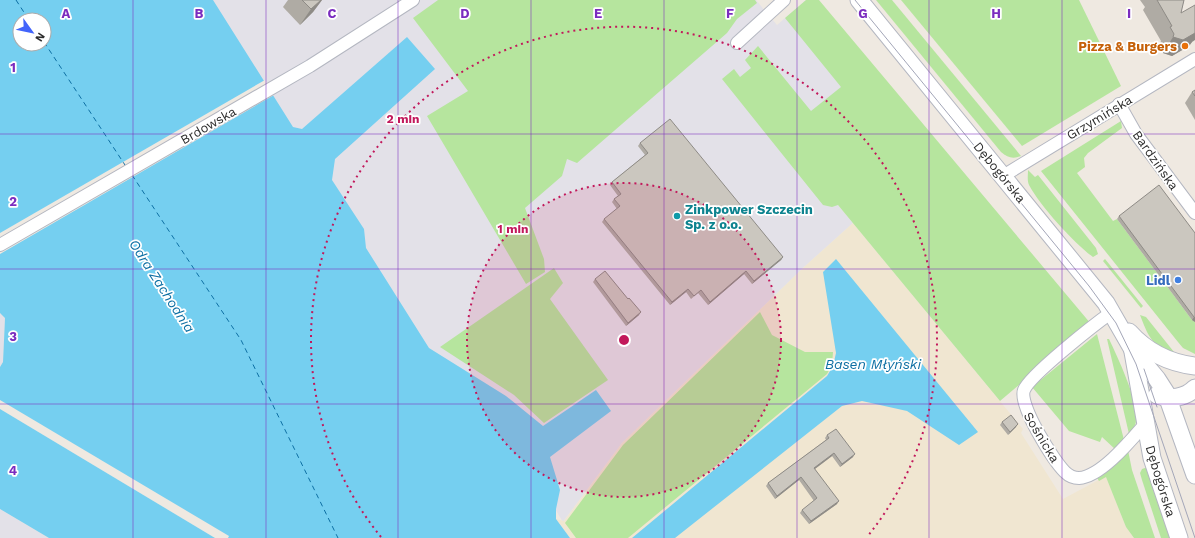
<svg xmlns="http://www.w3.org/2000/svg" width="1195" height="538" viewBox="0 0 1195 538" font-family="'Work Sans',sans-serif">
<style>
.industrial{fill:#e3e1e8}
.education{fill:#f0e6d1}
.green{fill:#b6e59e}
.water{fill:#75cff0;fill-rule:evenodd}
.pier{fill:#efe9e1}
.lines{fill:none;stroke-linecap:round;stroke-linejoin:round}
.ferry{stroke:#0d6fa3;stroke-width:1;stroke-dasharray:5 4;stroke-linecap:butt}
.street-casing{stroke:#b4b7c1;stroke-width:14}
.secondary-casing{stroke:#b4b7c1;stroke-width:19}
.street{stroke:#fff;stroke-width:12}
.secondary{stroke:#fff;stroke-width:17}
.tram{stroke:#a3a6b8;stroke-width:1}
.wall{fill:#afaba4}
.shaded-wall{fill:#8e8b86}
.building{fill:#cbc7bf;stroke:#8e8b86}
.grid{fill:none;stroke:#7b2cbf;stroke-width:1;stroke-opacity:0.55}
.ring{fill:none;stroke:#c2185b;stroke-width:2;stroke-dasharray:2 4}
.food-dot{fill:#e8710a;stroke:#fff;stroke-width:1.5}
.culture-dot{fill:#0f9aa8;stroke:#fff;stroke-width:1.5}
.shop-dot{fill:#3f7fe0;stroke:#fff;stroke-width:1.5}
.labels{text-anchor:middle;stroke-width:3.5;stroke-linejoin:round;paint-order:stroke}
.food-label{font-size:13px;font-weight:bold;fill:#c56008;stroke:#fff;text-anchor:end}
.street-label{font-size:13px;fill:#2e2e2e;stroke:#fff}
.culture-label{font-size:13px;font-weight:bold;fill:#0d838f;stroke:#fff;text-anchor:start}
.shop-label{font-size:13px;font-weight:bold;fill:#366cbe;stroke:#fff;text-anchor:end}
.water-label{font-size:14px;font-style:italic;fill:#0d6fa3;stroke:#fff}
.grid-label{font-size:13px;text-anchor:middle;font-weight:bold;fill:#7b2cbf;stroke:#fff;stroke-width:3.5;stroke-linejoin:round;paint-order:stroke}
.centre{fill:#c2185b;stroke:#fff;stroke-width:2}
.ring-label{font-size:12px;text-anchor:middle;font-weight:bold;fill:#c2185b;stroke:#fff;stroke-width:3.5;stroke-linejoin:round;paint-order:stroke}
</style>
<rect width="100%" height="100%" fill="#efe9e1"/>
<g class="industrial">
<path d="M181,0H756L777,25L806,0L927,130L838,205L853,223L803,268L622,443L563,522L546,494L422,355Z"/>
<path d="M0,313L5,318L3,362L0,367Z"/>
<path d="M0,509L49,538H0Z"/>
</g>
<path class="education" d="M853,223L1023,429L1021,433L1063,499L1106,476L1126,527L1134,538H570L556,519L564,521L622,443L803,268Z"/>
<g class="green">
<path d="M438,0H755L757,3L737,19L727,33L577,163L567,159L562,176L525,208L544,259L545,272L526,284L427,116L468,91L413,18Z"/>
<path d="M806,0H819L1091,324L1000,401L838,205L832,207L823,205L722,79L734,69L740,77L751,68L745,60L758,46L811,111L841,87L785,18Z"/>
<path d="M876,0H892L1021,156C1013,159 1008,158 1001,152Z"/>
<path d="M901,0H1079L1121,86L1022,146Z"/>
<path d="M1121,121L1122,128L1088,153L1084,158L1085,167L1077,173L1113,221L1117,219L1192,320L1195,322V354L1183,348L1178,342L1041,171Z"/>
<path d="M1028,170L1035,177L1038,175L1096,248L1098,254L1093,257C1075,244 1040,206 1029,185C1027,180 1028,176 1028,170Z"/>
<path d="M1105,259L1143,306L1141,308L1103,261Z"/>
<path d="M554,268L563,283L550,299L608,380L544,423L514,395L440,347Z"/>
<path d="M760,312L772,335L805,352H833L832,365L827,374L628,538H576L565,523L623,445Z"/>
<path d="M1140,315L1146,317L1178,357C1152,342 1151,344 1140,315Z"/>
<path d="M1097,334L1124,440L1116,450L1102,437L1100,442L1069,431L1032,387Z"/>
<path d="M1107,339H1109C1117,356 1139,402 1136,420C1136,426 1132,430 1129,434Z"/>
<path d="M1128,450L1132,470L1155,538H1134L1126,527L1106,477L1099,481L1096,476Z"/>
<path d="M1148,467L1171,538H1161L1142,480L1140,473L1142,469Z"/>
</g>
<g class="water">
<path d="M0,0H213L293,127L302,129L407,37L435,69L335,159L332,180L364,229L366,248L429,348L506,396L543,426L596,390L611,411L550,457L560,490L556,509V519L570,538H49L0,509V367L3,362L5,318L0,313ZM20,20H44V44H20Z"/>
<path d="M836,259L978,432L959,445L907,411L862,401L842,406L675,538H632L827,376L833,366L836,353L823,272Z"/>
</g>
<g class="pier">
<path d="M265,80L274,95L0,254V233Z"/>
<path d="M0,400L229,536L228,538H215L0,409Z"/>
</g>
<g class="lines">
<g class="ferry">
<path d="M16,0L29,20"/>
<path d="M44,42L125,165"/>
<path d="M132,175L241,340L338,538"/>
</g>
<defs>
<g id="street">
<path d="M737,43L784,0"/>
<path d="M1119,104L1136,134L1195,213"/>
<path d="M1003,176L1195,59"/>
<path d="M0,245L310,66L413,0"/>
<path d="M1112,312C1095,324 1030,375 1024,390C1018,405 1054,461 1065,472C1069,476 1074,478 1079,478C1101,477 1132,439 1146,423"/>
</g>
<g id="secondary">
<path d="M859,0L1106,303L1133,350L1157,379L1166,393L1195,475"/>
<path d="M1129,332C1146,351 1169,363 1195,366"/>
<path d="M1133,352L1152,458L1179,538"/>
<path d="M1157,395C1170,400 1185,398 1195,388"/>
</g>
</defs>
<use href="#street" class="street-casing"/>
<use href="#secondary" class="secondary-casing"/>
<use href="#street" class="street"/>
<use href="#secondary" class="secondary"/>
<g class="tram">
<path d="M855,0L1089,286L1116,323L1136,364L1195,538"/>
<path d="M1144,369L1157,407"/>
</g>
</g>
<g class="wall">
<path d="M288,0H322L313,12L300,25L283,7Z"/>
<path d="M1140,0H1184L1181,13L1192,42L1189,46L1172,56L1163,53L1164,49L1160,43L1161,41L1143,10L1145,7Z"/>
<path d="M1195,90V120L1185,103L1192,92Z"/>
<path d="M640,143L783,257L781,260L752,284L744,274L708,305L698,293L691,299L686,292L670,305L602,222L604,219L617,209L612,202L614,199L618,196L610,185L612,182L645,155L638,146Z"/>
<path d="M1119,216L1195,233V322L1192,320L1117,219Z"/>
<path d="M595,279L639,315L626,326L593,282Z"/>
<path d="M1002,422L1016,427L1008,435L1000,425Z"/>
<path d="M827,435L853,457L840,467L832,456L815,469L837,504L809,524L800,513L802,510L814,501L799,480L775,499L766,486L768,483L826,440L825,438Z"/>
</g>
<g class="shaded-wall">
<path d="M321,0H322L313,12L300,25L311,9Z"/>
<path d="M1195,33V40L1192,42L1189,46L1172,56L1163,53L1173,37Z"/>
<path d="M783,257L781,260L752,284L754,281Z"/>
<path d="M746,271L744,274L708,305L710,302Z"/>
<path d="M688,289L686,292L670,305L672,302Z"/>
<path d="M641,312L639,315L626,326L628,323Z"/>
<path d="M1194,317L1195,318V322L1192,320Z"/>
<path d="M1018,424L1016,427L1008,435L1010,432Z"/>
<path d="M834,453L832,456L812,471L814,468Z"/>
<path d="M855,454L853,457L840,467L842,464Z"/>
<path d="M801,477L799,480L775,499L777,496Z"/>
<path d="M839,501L837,504L809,524L811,521Z"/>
</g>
<g class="building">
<path d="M302,0H321L311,9Z"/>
<path d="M1157,0H1184L1181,13L1195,5V33L1183,40L1173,37L1174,34L1170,27L1172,26Z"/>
<path d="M1195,90V96L1192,92Z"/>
<path d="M670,119L783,257L754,281L746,271L710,302L701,290L694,296L688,289L672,302L604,219L620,206L614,199L621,194L612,182L648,153L640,143Z"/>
<path d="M1159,185L1195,233V318L1194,317L1119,216Z"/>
<path d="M605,271L628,299L629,298L641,312L628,323L595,279Z"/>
<path d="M1011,415L1018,424L1010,432L1002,422Z"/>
<path d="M836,429L855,454L842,464L834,453L814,468L839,501L811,521L802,510L817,498L801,477L777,496L768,483L829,438L827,435Z"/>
</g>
<path class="grid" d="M133,0V538M266,0V538M398,0V538M531,0V538M664,0V538M797,0V538M929,0V538M1062,0V538M0,134H1195M0,269H1195M0,404H1195"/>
<circle cx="624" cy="340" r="157" fill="#c2185b" fill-opacity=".12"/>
<g class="ring">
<circle cx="624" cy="340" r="157"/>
<path d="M381 537A313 313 0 1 1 867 537"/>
</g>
<circle class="food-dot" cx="1185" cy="46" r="4"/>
<circle class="culture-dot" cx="677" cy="216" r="4"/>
<circle class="shop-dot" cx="1178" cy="280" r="4"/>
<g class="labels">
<g class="food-label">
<text x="1177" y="51">Pizza &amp; Burgers</text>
</g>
<g class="street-label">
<text transform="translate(1099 117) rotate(-31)" y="5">Grzymińska</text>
<text transform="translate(208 125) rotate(-30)" y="5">Brdowska</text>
<text transform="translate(1156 160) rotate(55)" y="5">Bardzińska</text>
<text transform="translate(1000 172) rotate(51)" y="5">Dębogórska</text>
<text transform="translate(1042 437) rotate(59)" y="5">Sośnicka</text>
<text transform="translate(1161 481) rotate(73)" y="5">Dębogórska</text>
</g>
<g class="culture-label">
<text x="685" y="214">Zinkpower Szczecin<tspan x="685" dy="15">Sp. z o.o.</tspan></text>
</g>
<g class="shop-label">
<text x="1170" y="285">Lidl</text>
</g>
<g class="water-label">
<text transform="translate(162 286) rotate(57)" y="5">Odra Zachodnia</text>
<text x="873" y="369">Basen Młyński</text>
</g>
</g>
<g class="grid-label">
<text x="66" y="18">A</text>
<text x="199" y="18">B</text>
<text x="332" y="18">C</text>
<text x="465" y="18">D</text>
<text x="598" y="18">E</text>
<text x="730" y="18">F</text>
<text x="863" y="18">G</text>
<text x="996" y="18">H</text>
<text x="1129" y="18">I</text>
<text x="13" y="72">1</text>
<text x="13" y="206">2</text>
<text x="13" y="341">3</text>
<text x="13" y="475">4</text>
</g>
<circle cx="624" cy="340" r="6" class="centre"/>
<g class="ring-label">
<text x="403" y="123">2 min</text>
<text x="513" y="233">1 min</text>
</g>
<g transform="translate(32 32) rotate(123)"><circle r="19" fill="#ffffff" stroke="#ababab"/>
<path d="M0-3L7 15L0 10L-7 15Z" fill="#4264fb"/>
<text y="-6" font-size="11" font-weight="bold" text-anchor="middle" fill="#2e2e2e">N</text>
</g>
</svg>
